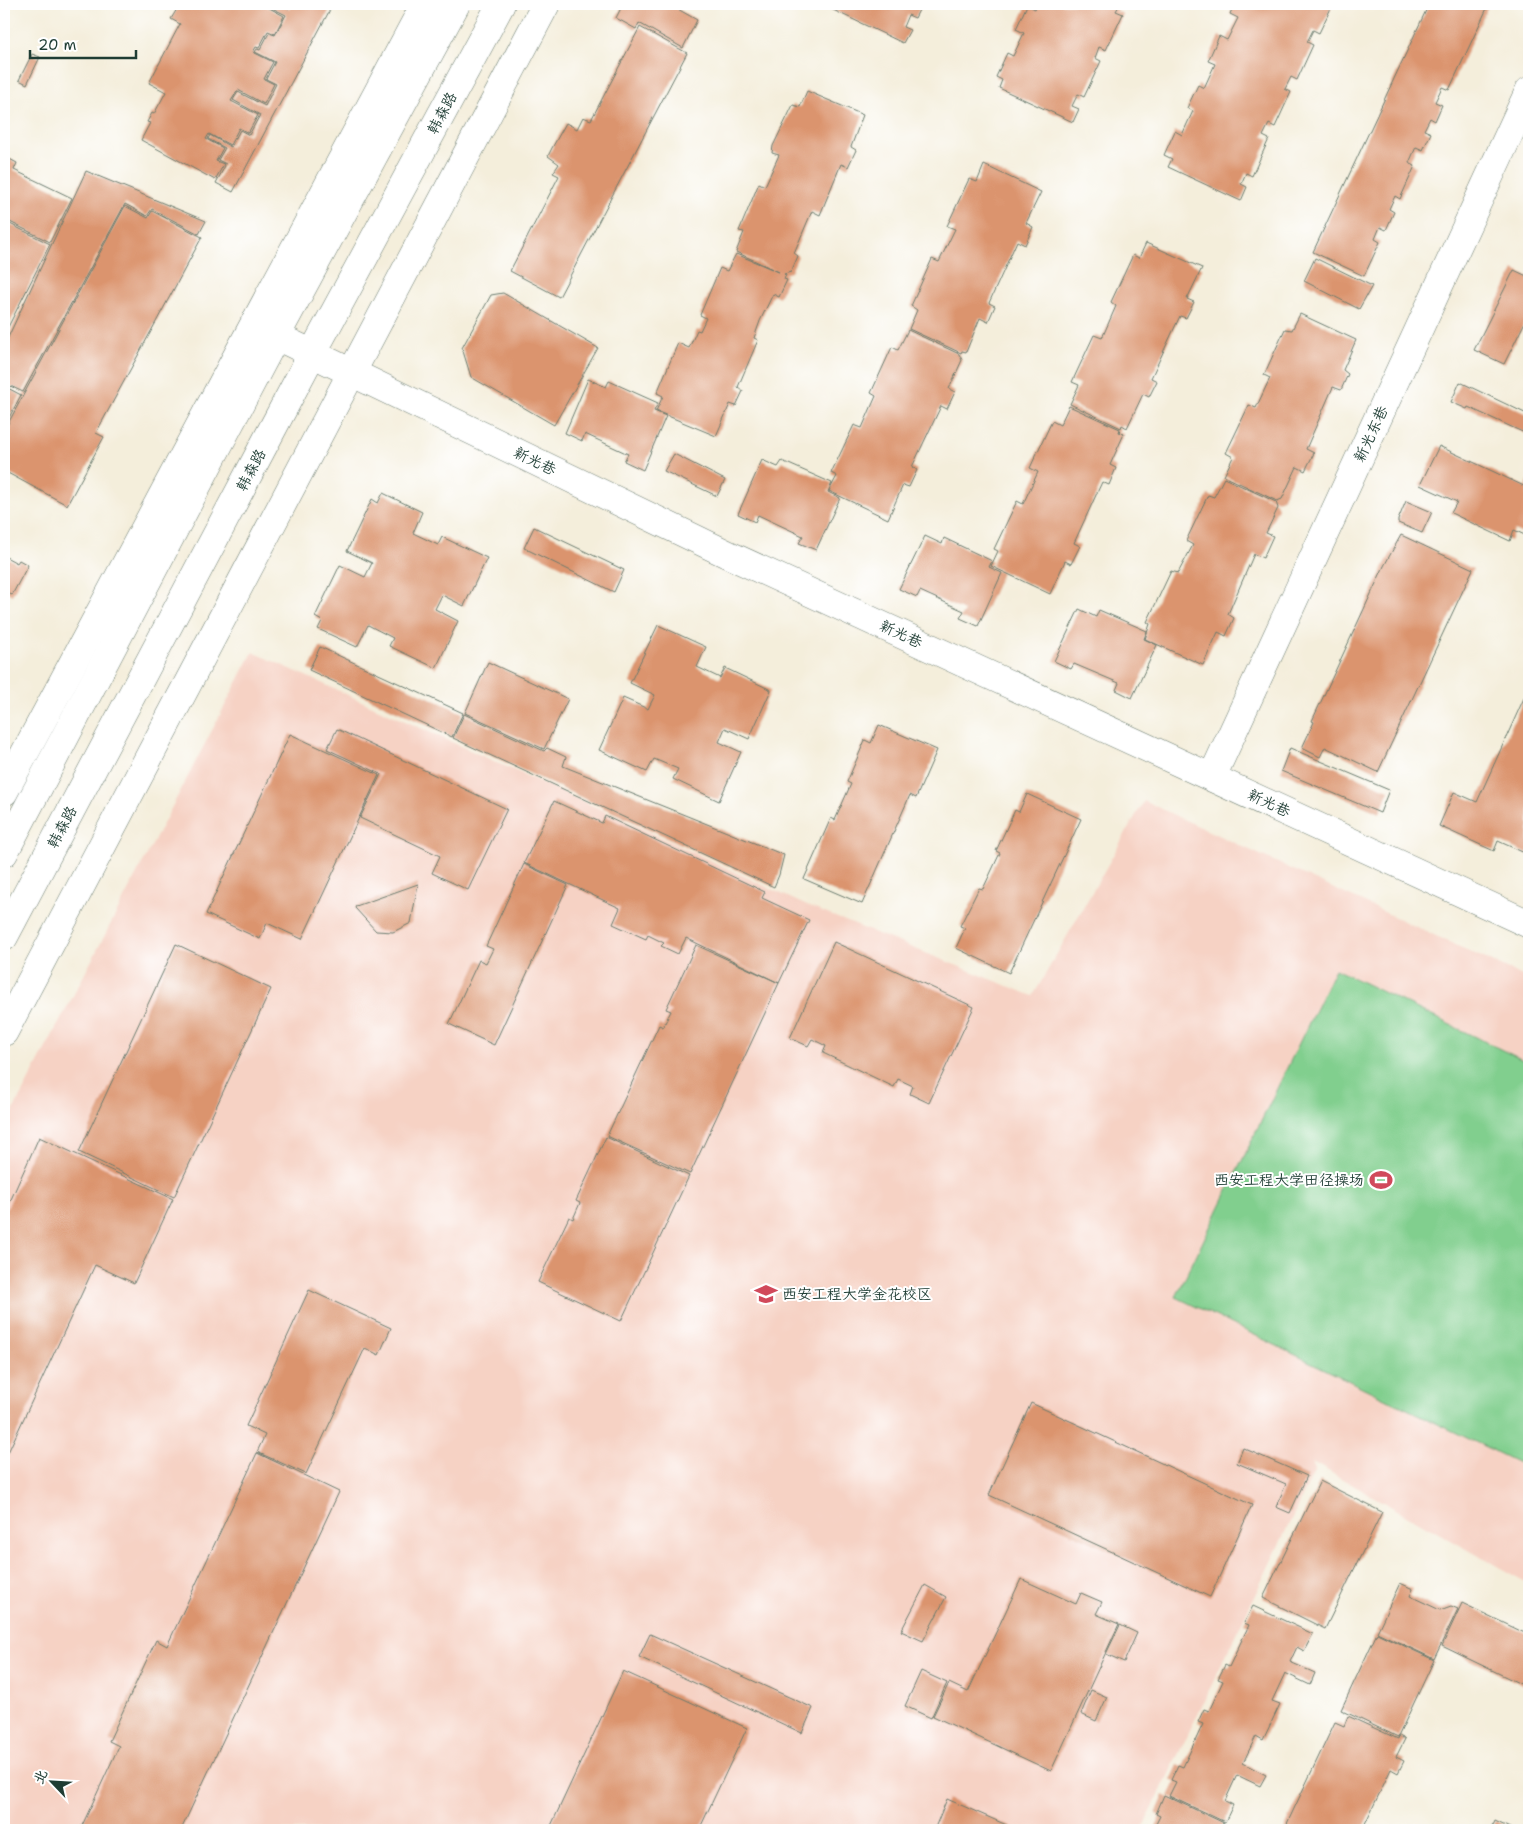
<svg xmlns="http://www.w3.org/2000/svg" width="1533" height="1834" viewBox="0 0 1533 1834" font-family="'Shantell Sans','LXGW WenKai TC',sans-serif">
<style>
.built{fill:#f6d2c4}
.green{fill:#81cf8e;stroke:#508661}
.building{fill:#db946e}
.lines{fill:none;stroke-linecap:round;stroke-linejoin:round}
.minor-casing{stroke:#6a7b6e;stroke-width:29}
.tertiary-casing{stroke:#6a7b6e;stroke-width:29}
.secondary-casing{stroke:#6a7b6e;stroke-width:29}
.minor{stroke:#fff;stroke-width:28}
.tertiary{stroke:#fff;stroke-width:28}
.secondary{stroke:#fff;stroke-width:28}
.labels{text-anchor:middle;stroke-width:4;stroke-linejoin:round;paint-order:stroke}
.street-label{font-size:15px;fill:#1f3d34;stroke:#fff}
.poi-label{font-size:15px;fill:#1f3d34;stroke:#fff;text-anchor:end}
</style>
<rect width="100%" height="100%" fill="#fff"/>
<filter id="ink" filterUnits="userSpaceOnUse"><feTurbulence type="fractalNoise" baseFrequency=".02" numOctaves="2"/><feDisplacementMap in="SourceGraphic" scale="10" xChannelSelector="R" yChannelSelector="G"/><feConvolveMatrix kernelMatrix="1 2 1 2 8 2 1 2 1" color-interpolation-filters="sRGB"/></filter>
<filter id="wash" filterUnits="userSpaceOnUse"><feTurbulence type="fractalNoise" baseFrequency=".0096" numOctaves="4" result="noise"/><feDisplacementMap in="SourceGraphic" scale="20" xChannelSelector="R" yChannelSelector="G"/><feGaussianBlur stdDeviation="1.12" result="paint"/><feColorMatrix in="noise" values="0 0 0 0 0 0 0 0 0 0 0 0 0 0 0 0 0 1.4 0 .05"/><feComposite in="paint" operator="in"/></filter>
<g filter="url(#wash)">
<rect width="100%" height="100%" fill="#f4eedb"/>
<path class="built" d="M253,652L622,819L805,905L1033,996L1144,801L1529,979V1584L1312,1462L1315,1470L1142,1830H4V1128Z"/>
<path class="green" d="M1335,969L1529,1063V1468L1176,1297Z"/>
<g id="blocks">
<g class="building">
<path d="M180,4H262L284,16L275,34L268,31L259,48L256,47L253,52L273,62L264,79L274,84L264,104L238,90L231,101L258,115L248,133L239,128L230,145L209,134L206,139L223,148L216,161L224,164L215,180L141,140L150,123L147,122L152,113L154,114L166,92L149,83L180,24L171,19Z"/>
<path d="M264,4H280L289,9L292,4H333L233,192L216,183L226,164L218,160L225,148L208,139L210,135L231,147L240,130L249,135L260,115L233,100L238,92L265,106L276,84L266,79L275,62L255,52L257,49L260,50L269,33L275,35L286,15Z"/>
<path d="M623,4H669L697,20L683,48L639,23L636,29L616,18Z"/>
<path d="M833,4H922L915,18L908,15L903,27L910,30L903,43L831,9Z"/>
<path d="M1038,4H1120L1116,11L1123,14L1106,50L1099,47L1095,58L1101,61L1084,97L1078,94L1072,106L1079,109L1073,122L999,88L1002,80L996,77L1007,53L1013,56L1024,33L1016,29L1027,5L1035,9Z"/>
<path d="M1234,4H1333L1319,33L1313,30L1307,42L1313,45L1297,80L1291,77L1285,89L1291,92L1275,127L1269,124L1263,136L1269,139L1252,176L1246,173L1241,184L1247,187L1241,201L1168,167L1172,159L1164,155L1175,131L1182,135L1193,111L1187,108L1198,85L1204,88L1215,64L1208,61L1219,36L1227,40L1238,18L1230,14Z"/>
<path d="M1429,4H1489L1449,90L1442,87L1435,102L1442,105L1435,121L1430,118L1424,130L1431,133L1423,150L1416,147L1409,163L1415,166L1400,199L1395,196L1389,209L1394,212L1386,230L1380,227L1375,239L1380,242L1364,276L1313,252Z"/>
<path d="M640,27L687,53L559,297L510,271L559,176L553,173L559,164L548,156L552,148L566,123L577,129L583,117L591,120Z"/>
<path d="M32,54L40,57L27,84L19,80Z"/>
<path d="M807,91L863,115L851,147L856,150L848,167L841,164L820,215L812,211L794,253L798,256L791,272L784,274L786,275L784,279L787,280L779,297L773,294L760,321L754,338L758,340L738,387L743,391L736,406L730,404L716,436L656,411L663,396L657,393L678,343L689,348L697,330L700,331L706,318L700,315L720,268L727,271L736,254L779,272L736,252L744,232L739,231L759,183L765,186L779,155L772,153L773,146L793,105L800,107Z"/>
<path d="M4,156L17,163L14,170L72,198L50,242L4,219Z"/>
<path d="M984,165L1041,192L1026,223L1033,227L1025,245L1017,241L989,303L995,306L988,322L980,318L966,352L962,351L961,353L909,329L917,310L911,306L932,259L939,262L955,229L947,226L969,179L977,182Z"/>
<path d="M86,171L206,221L199,234L152,209L147,216L125,204L23,392L4,383V346Z"/>
<path d="M125,206L148,218L152,211L202,237L96,433L104,437L67,505L4,471V431Z"/>
<path d="M4,221L50,244L4,335Z"/>
<path d="M1146,243L1202,268L1187,299L1194,302L1186,318L1180,316L1151,378L1157,381L1149,397L1143,394L1127,428L1122,425L1121,428L1070,404L1079,385L1072,382L1094,335L1102,338L1116,306L1111,302L1133,255L1139,258Z"/>
<path d="M1315,258L1372,286L1359,309L1304,281Z"/>
<path d="M1514,270L1529,277V314L1504,364L1474,350Z"/>
<path d="M503,293L598,348L554,425L471,377L462,348L491,295Z"/>
<path d="M1300,314L1356,340L1343,370L1348,374L1341,390L1333,387L1306,449L1314,453L1305,471L1297,467L1282,499L1277,501L1224,476L1233,457L1226,453L1249,405L1256,408L1270,378L1264,375L1285,329L1292,330Z"/>
<path d="M908,330L959,354L962,360L949,389L955,392L947,409L941,406L912,467L917,470L909,487L903,485L888,519L829,491L837,476L831,473L854,425L862,428L876,396L871,393L892,347L898,350Z"/>
<path d="M588,379L606,387L609,381L658,403L654,411L666,416L643,470L624,461L628,454L585,434L582,441L565,433Z"/>
<path d="M1460,382L1529,415V435L1468,407L1467,409L1451,402Z"/>
<path d="M4,386L21,395L4,427Z"/>
<path d="M1069,406L1120,429L1119,432L1124,434L1110,465L1116,468L1109,485L1102,482L1074,543L1080,546L1071,564L1065,561L1050,594L991,566L998,551L994,549L1017,501L1023,504L1038,472L1030,468L1052,421L1060,425Z"/>
<path d="M1439,446L1526,487L1529,479V537L1514,530L1510,541L1451,513L1457,502L1420,485Z"/>
<path d="M674,454L725,480L717,496L664,471Z"/>
<path d="M762,460L778,467L782,461L832,483L828,492L840,498L816,550L799,543L803,536L758,515L755,522L738,514Z"/>
<path d="M1224,478L1276,502L1278,508L1266,533L1273,536L1263,558L1254,554L1228,614L1234,618L1226,636L1218,632L1203,665L1145,639L1150,624L1147,622L1171,571L1178,573L1193,545L1186,541L1208,495L1214,497Z"/>
<path d="M383,493L422,512L413,533L438,545L442,537L487,558L464,606L442,595L435,609L458,621L436,668L389,646L393,638L368,625L357,647L318,629L322,621L315,617L340,565L365,577L372,563L347,551L372,499L378,503Z"/>
<path d="M1406,501L1432,512L1422,533L1398,523V520Z"/>
<path d="M534,527L624,570L614,592L524,548Z"/>
<path d="M1401,535L1473,569L1378,772L1325,747L1320,757L1302,748L1314,722L1312,721L1384,566Z"/>
<path d="M925,536L942,544L944,538L992,561L989,567L1002,573L978,626L960,618L964,611L920,591L917,597L899,589Z"/>
<path d="M4,556L17,563L19,560L28,565L12,595L4,590Z"/>
<path d="M1079,609L1096,617L1099,610L1147,631L1144,639L1157,645L1132,698L1116,690L1119,683L1074,664L1071,669L1054,661Z"/>
<path d="M658,625L706,647L697,667L720,678L725,668L771,690L749,739L725,728L719,742L741,752L719,801L673,779L678,769L654,759L647,772L599,750L623,698L648,709L655,695L630,683Z"/>
<path d="M320,647L463,713L452,737L309,670Z"/>
<path d="M488,662L568,699L544,749L465,713Z"/>
<path d="M1529,687V850L1527,854L1498,841L1494,851L1439,826L1454,792L1477,802Z"/>
<path d="M464,714L544,751L547,748L566,757L563,766L784,855L779,875L774,887L453,738Z"/>
<path d="M879,725L937,750L916,798L910,795L862,904L804,879L831,818L835,820L851,784L847,782L865,740L871,743Z"/>
<path d="M337,729L507,809L468,890L432,873L440,856L360,818L381,774L327,749Z"/>
<path d="M290,734L379,775L302,939L267,923L260,939L206,914Z"/>
<path d="M1290,748L1389,790L1380,813L1281,771Z"/>
<path d="M1027,794L1081,819L1009,973L956,948L965,928L960,926L979,888L983,889L1000,853L996,851L1015,810L1019,812Z"/>
<path d="M554,801L602,823L605,816L765,892L762,898L809,920L779,983L686,938L678,954L661,946L664,943L648,935L646,939L613,924L620,908L524,863Z"/>
<path d="M524,864L568,885L494,1045L449,1024L479,960L486,963L493,949L486,946Z"/>
<path d="M418,884L411,923L393,932L376,931L355,908L356,906Z"/>
<path d="M834,942L974,1007L929,1103L910,1094L913,1086L898,1079L894,1087L823,1053L826,1046L812,1039L808,1046L790,1038Z"/>
<path d="M176,944L271,989L174,1197L79,1152Z"/>
<path d="M696,945L779,983L690,1174L607,1136L659,1025L663,1027L671,1011L666,1009Z"/>
<path d="M39,1137L173,1199L134,1283L95,1265L4,1461V1215Z"/>
<path d="M606,1137L689,1176L621,1321L538,1282L569,1217L573,1219L580,1203L576,1201Z"/>
<path d="M309,1290L391,1328L379,1355L365,1348L306,1474L257,1452L265,1435L246,1426Z"/>
<path d="M1031,1403L1252,1505L1210,1597L989,1495Z"/>
<path d="M1243,1448L1307,1476L1290,1513L1276,1507L1286,1484L1237,1463Z"/>
<path d="M257,1453L339,1492L181,1830H80L119,1746L109,1741L156,1640L167,1646Z"/>
<path d="M1320,1481L1382,1512L1325,1629L1263,1598Z"/>
<path d="M1021,1579L1076,1604L1081,1593L1102,1602L1096,1614L1119,1624L1051,1771L933,1716L949,1683L968,1692Z"/>
<path d="M1400,1583L1413,1589L1410,1596L1440,1610L1451,1606L1458,1609L1434,1659L1377,1632Z"/>
<path d="M925,1585L946,1597L923,1641L901,1631Z"/>
<path d="M1462,1603L1529,1635V1688L1442,1646Z"/>
<path d="M1253,1606L1313,1634L1304,1651L1297,1647L1290,1662L1315,1673L1310,1685L1285,1673L1272,1701L1280,1704L1263,1740L1256,1736L1243,1763L1266,1775L1260,1786L1237,1775L1225,1801L1233,1805L1225,1822L1169,1796L1176,1782L1171,1780L1178,1765L1183,1767L1203,1724L1198,1722L1204,1709L1209,1711L1223,1681L1218,1679L1225,1665L1229,1667L1249,1625L1244,1623Z"/>
<path d="M1120,1625L1137,1633L1124,1662L1106,1654Z"/>
<path d="M1377,1633L1434,1660L1398,1737L1341,1710Z"/>
<path d="M650,1634L813,1708L802,1733L639,1657Z"/>
<path d="M623,1671L747,1728L699,1830H549Z"/>
<path d="M921,1671L947,1683L931,1718L905,1706Z"/>
<path d="M1091,1690L1107,1697L1096,1721L1081,1714Z"/>
<path d="M1348,1716L1398,1739L1399,1736L1405,1739L1396,1757L1404,1761L1398,1773L1391,1769L1362,1830H1284L1335,1722L1344,1726Z"/>
<path d="M1164,1795L1224,1823L1221,1830H1153L1160,1816L1156,1814Z"/>
<path d="M947,1799L1018,1830H934Z"/>
<path d="M1495,1821L1514,1830H1491Z"/>
</g>
</g>
</g>
<g filter="url(#ink)">
<use href="#blocks" fill-opacity="0" stroke="#6a7b6e" stroke-width="1"/>
<g class="lines">
<defs>
<g id="minor">
<path d="M1212,777L1529,91"/>
<path d="M4,792L425,4"/>
<path d="M4,1032L546,4"/>
</g>
<path id="tertiary" d="M276,336L727,554L1529,924"/>
<g id="secondary">
<path d="M4,853L276,336L456,4"/>
<path d="M4,937L312,354L501,4"/>
</g>
</defs>
<use href="#minor" class="minor-casing"/>
<use href="#tertiary" class="tertiary-casing"/>
<use href="#secondary" class="secondary-casing"/>
<use href="#minor" class="minor"/>
<use href="#tertiary" class="tertiary"/>
<use href="#secondary" class="secondary"/>
</g>
</g>
<defs>
<symbol id="stadium-bare" viewBox="-9 -9 18 18"><path d="M0-5a6.5 5 0 1 0 0 10a6.5 5 0 1 0 0-10ZM-3.5-1.8h7v3.6h-7Z" fill="#d1495b" stroke="#fff" stroke-width="2.5" paint-order="stroke"/></symbol>
<symbol id="university-bare" viewBox="-9 -9 18 18"><path d="M0-5L7-2L0 1L-7-2ZM-4 1L0 2.5L4 1V4Q0 6-4 4Z" fill="#d1495b" stroke="#fff" stroke-width="2.5" paint-order="stroke"/></symbol>
</defs>
<g fill-rule="evenodd">
<use href="#stadium-bare" x="1365" y="1164" width="32" height="32"/>
<use href="#university-bare" x="750" y="1278" width="32" height="32"/>
</g>
<g class="labels">
<g class="street-label">
<text transform="translate(442 113) rotate(-62)" y="5">韩森路</text>
<text transform="translate(1371 434) rotate(-65)" y="5">新光东巷</text>
<text transform="translate(535 461) rotate(26)" y="5">新光巷</text>
<text transform="translate(251 470) rotate(-62)" y="5">韩森路</text>
<text transform="translate(901 634) rotate(25)" y="5">新光巷</text>
<text transform="translate(1269 803) rotate(25)" y="5">新光巷</text>
<text transform="translate(62 827) rotate(-62)" y="5">韩森路</text>
</g>
<g class="poi-label">
<text x="1364" y="1185">西安工程大学田径操场</text>
<text x="782" y="1299" text-anchor="start">西安工程大学金花校区</text>
</g>
</g>
<rect width="1533" height="1834" fill="none" stroke="#fff" stroke-width="20"/>
<g transform="translate(52 1782) rotate(295)" stroke="#ffffff" stroke-width="4" paint-order="stroke">
<path d="M0-4L9 19L0 12L-9 19Z" fill="#1f3d34"/>
<text y="-8" font-size="14" font-weight="bold" text-anchor="middle" fill="#1f3d34">北</text>
</g>
<path d="M30 50v8h106v-8" fill="none" stroke="#1f3d34" stroke-width="2.5"/>
<text x="38" y="50" font-size="15" fill="#1f3d34" stroke="#ffffff" stroke-width="4" paint-order="stroke">20 m</text>
</svg>
